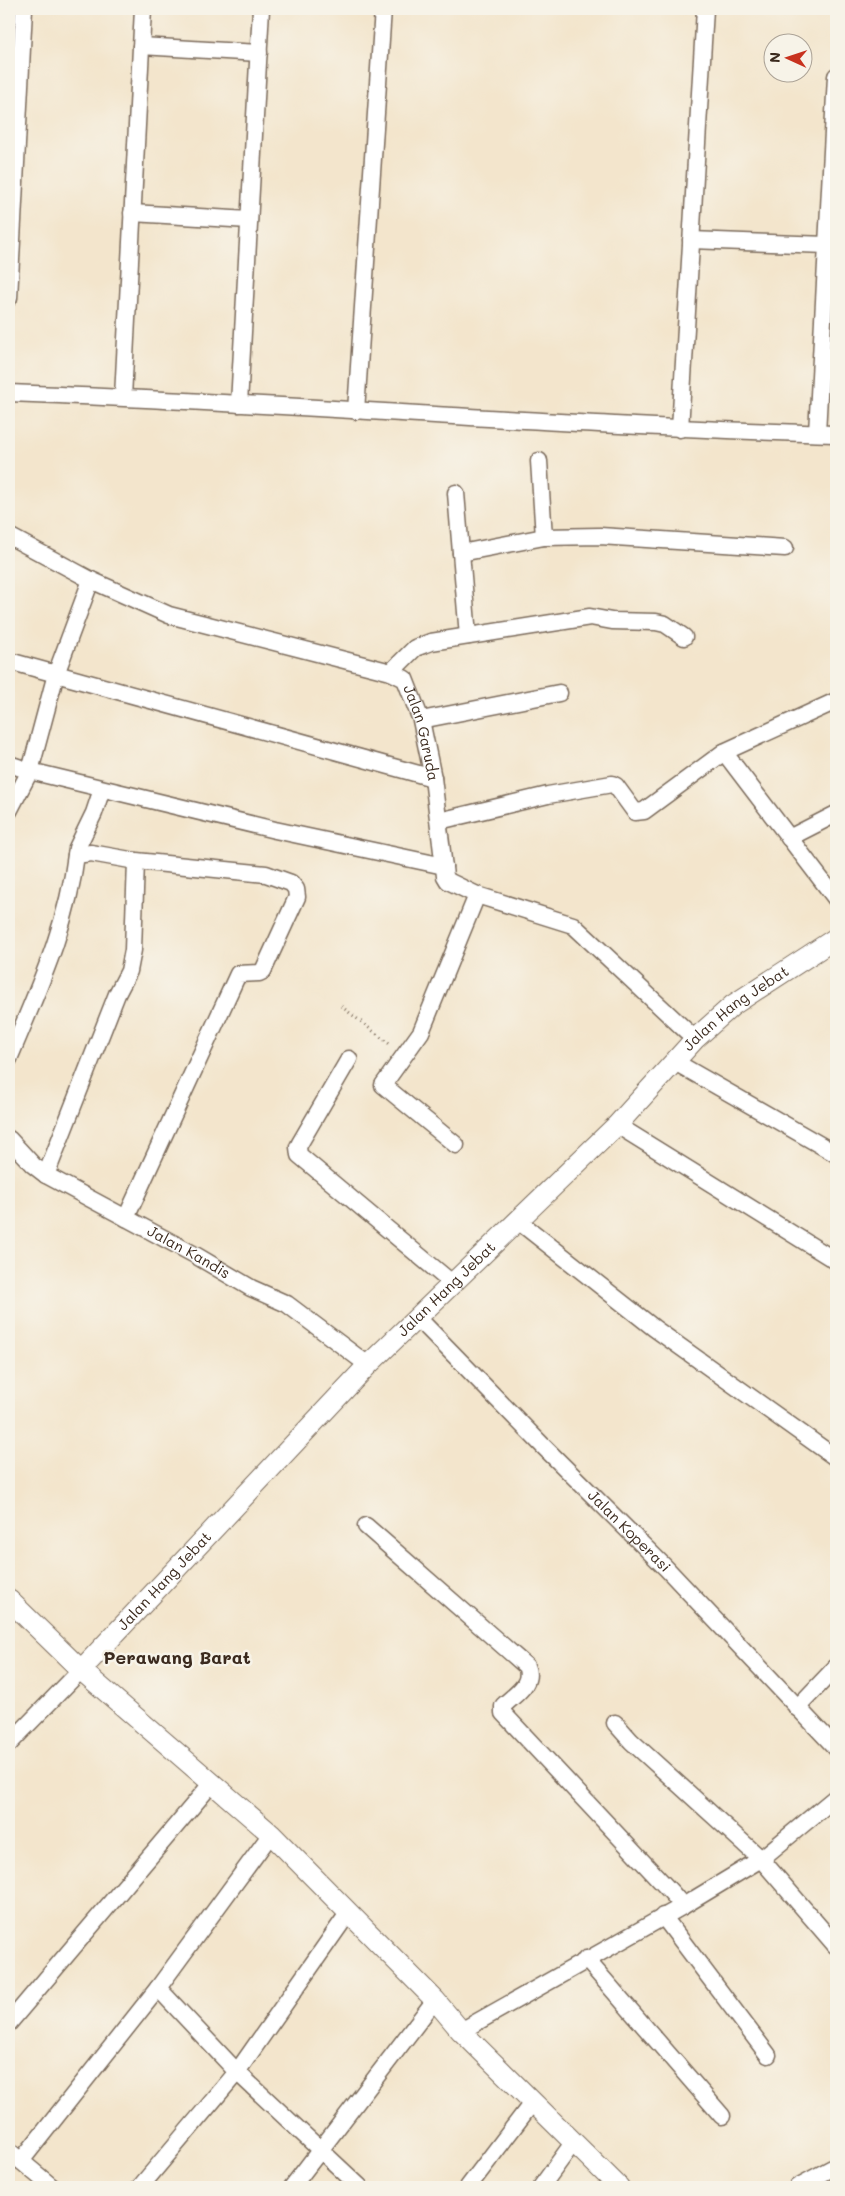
<svg xmlns="http://www.w3.org/2000/svg" width="845" height="2196" viewBox="0 0 845 2196" font-family="Mali,sans-serif">
<style>
.lines{fill:none;stroke-linecap:round;stroke-linejoin:round}
.minor-casing{stroke:#7b6b5b;stroke-width:19}
.tertiary-casing{stroke:#7b6b5b;stroke-width:22}
.path{stroke:#7b6b5b;stroke-width:3;stroke-dasharray:1 4;stroke-linecap:butt}
.minor{stroke:#fff;stroke-width:16}
.tertiary{stroke:#fff;stroke-width:20}
.labels{text-anchor:middle;stroke-width:5;stroke-linejoin:round;paint-order:stroke}
.street-label{font-size:15px;fill:#3b2a1e;stroke:#f7f3e8}
.quarter-label{font-size:18px;font-weight:bold;fill:#3b2a1e;stroke:#f7f3e8}
</style>
<rect width="100%" height="100%" fill="#f7f3e8"/>
<filter id="ink" filterUnits="userSpaceOnUse"><feTurbulence type="fractalNoise" baseFrequency=".02" numOctaves="2"/><feDisplacementMap in="SourceGraphic" scale="10" xChannelSelector="R" yChannelSelector="G"/><feConvolveMatrix kernelMatrix="1 2 1 2 8 2 1 2 1" color-interpolation-filters="sRGB"/></filter>
<filter id="wash" filterUnits="userSpaceOnUse"><feTurbulence type="fractalNoise" baseFrequency=".0096" numOctaves="4" result="noise"/><feDisplacementMap in="SourceGraphic" scale="20" xChannelSelector="R" yChannelSelector="G"/><feGaussianBlur stdDeviation="1.12" result="paint"/><feColorMatrix in="noise" values="0 0 0 0 0 0 0 0 0 0 0 0 0 0 0 0 0 1.4 0 .05"/><feComposite in="paint" operator="in"/></filter>
<g filter="url(#wash)">
<rect width="100%" height="100%" fill="#f3e5cc"/>
</g>
<g filter="url(#ink)">
<g class="lines">
<defs>
<g id="minor">
<path d="M141,46L259,53"/>
<path d="M132,213L249,220"/>
<path d="M691,240L827,245"/>
<path d="M9,298L24,9"/>
<path d="M9,393C285,403 560,426 836,434"/>
<path d="M123,397L143,9"/>
<path d="M239,404L261,9"/>
<path d="M356,411L383,9"/>
<path d="M680,429L705,9"/>
<path d="M817,433L836,76"/>
<path d="M539,461L544,537"/>
<path d="M456,493L468,636"/>
<path id="s1" d="M9,536L91,580L169,615L391,672L405,679L421,720L433,778L445,876L448,881L477,895L573,925L695,1039"/>
<path d="M461,553L544,537L600,536L785,548"/>
<path d="M9,661L433,778"/>
<path d="M391,672L415,648L431,642L590,617L612,621L656,622L665,624L684,637"/>
<path d="M836,701L724,752L836,899"/>
<path d="M421,720L559,693"/>
<path d="M9,764L30,771L275,830L444,866"/>
<path d="M9,811L30,771L56,674L91,580"/>
<path d="M439,821L548,795L612,784L616,786L635,812L644,811L724,752"/>
<path d="M789,838L836,814"/>
<path d="M76,855L77,848L94,813L102,789"/>
<path d="M9,1059C37,991 67,929 76,855L91,853L136,861L266,874L291,883L296,889L297,897L263,971L259,973L238,974L126,1218"/>
<path d="M349,1059L300,1143L298,1147L299,1155L453,1284"/>
<path d="M675,1062L836,1154"/>
<path d="M617,1125L836,1261"/>
<path id="s2" d="M9,1139L33,1165L46,1175L195,1255L251,1288L287,1304L368,1365"/>
<path d="M456,1145L383,1085L421,1032L477,895"/>
<path d="M46,1175L117,994L129,971L133,950L136,861"/>
<path d="M517,1220L654,1328L836,1458"/>
<path id="s3" d="M418,1318L544,1447L666,1568L836,1748"/>
<path d="M366,1526L526,1666C534,1684 515,1694 503,1706V1713L671,1892L683,1906L461,2031"/>
<path d="M797,1708L836,1667"/>
<path d="M615,1723L631,1741L761,1859L683,1906"/>
<path d="M9,1744L81,1670"/>
<path d="M836,1797L761,1859L836,1946"/>
<path d="M349,1912L237,2072L360,2187"/>
<path d="M663,1916L768,2055"/>
<path d="M586,1959L722,2116"/>
<path d="M9,2023L212,1783"/>
<path d="M9,2151L52,2187"/>
<path d="M21,2161L158,1988"/>
<path d="M140,2187L237,2072L158,1988L271,1834"/>
<path d="M292,2187L435,2000"/>
<path d="M468,2187L532,2103"/>
<path d="M541,2187L573,2143"/>
<path d="M797,2187L836,2166"/>
</g>
<g id="tertiary">
<path d="M9,1600L81,1670L271,1834L435,2000L461,2031L619,2187"/>
<path id="s4" d="M81,1670L368,1365L617,1125L695,1039L733,1005L836,938"/>
</g>
</defs>
<use href="#minor" class="minor-casing"/>
<use href="#tertiary" class="tertiary-casing"/>
<path class="path" d="M341,1006L392,1046"/>
<use href="#minor" class="minor"/>
<use href="#tertiary" class="tertiary"/>
</g>
</g>
<g class="labels">
<g class="street-label">
<text dy="5" stroke="none"><textPath href="#s1" startOffset="480">Jalan Garuda</textPath></text>
<text dy="5" stroke="none"><textPath href="#s4" startOffset="932">Jalan Hang Jebat</textPath></text>
<text dy="5" stroke="none"><textPath href="#s2" startOffset="214">Jalan Kandis</textPath></text>
<text dy="5" stroke="none"><textPath href="#s4" startOffset="528">Jalan Hang Jebat</textPath></text>
<text dy="5" stroke="none"><textPath href="#s3" startOffset="300">Jalan Koperasi</textPath></text>
<text dy="5" stroke="none"><textPath href="#s4" startOffset="122">Jalan Hang Jebat</textPath></text>
</g>
<g class="quarter-label">
<text x="177" y="1664">Perawang Barat</text>
</g>
</g>
<rect width="845" height="2196" fill="none" stroke="#f7f3e8" stroke-width="30"/>
<g transform="translate(788 58) rotate(273)"><circle r="24" fill="#f7f3e8" stroke="#aca397"/>
<path d="M0-4L9 19L0 12L-9 19Z" fill="#c8321e"/>
<text y="-8" font-size="14" font-weight="bold" text-anchor="middle" fill="#3b2a1e">N</text>
</g>
</svg>
